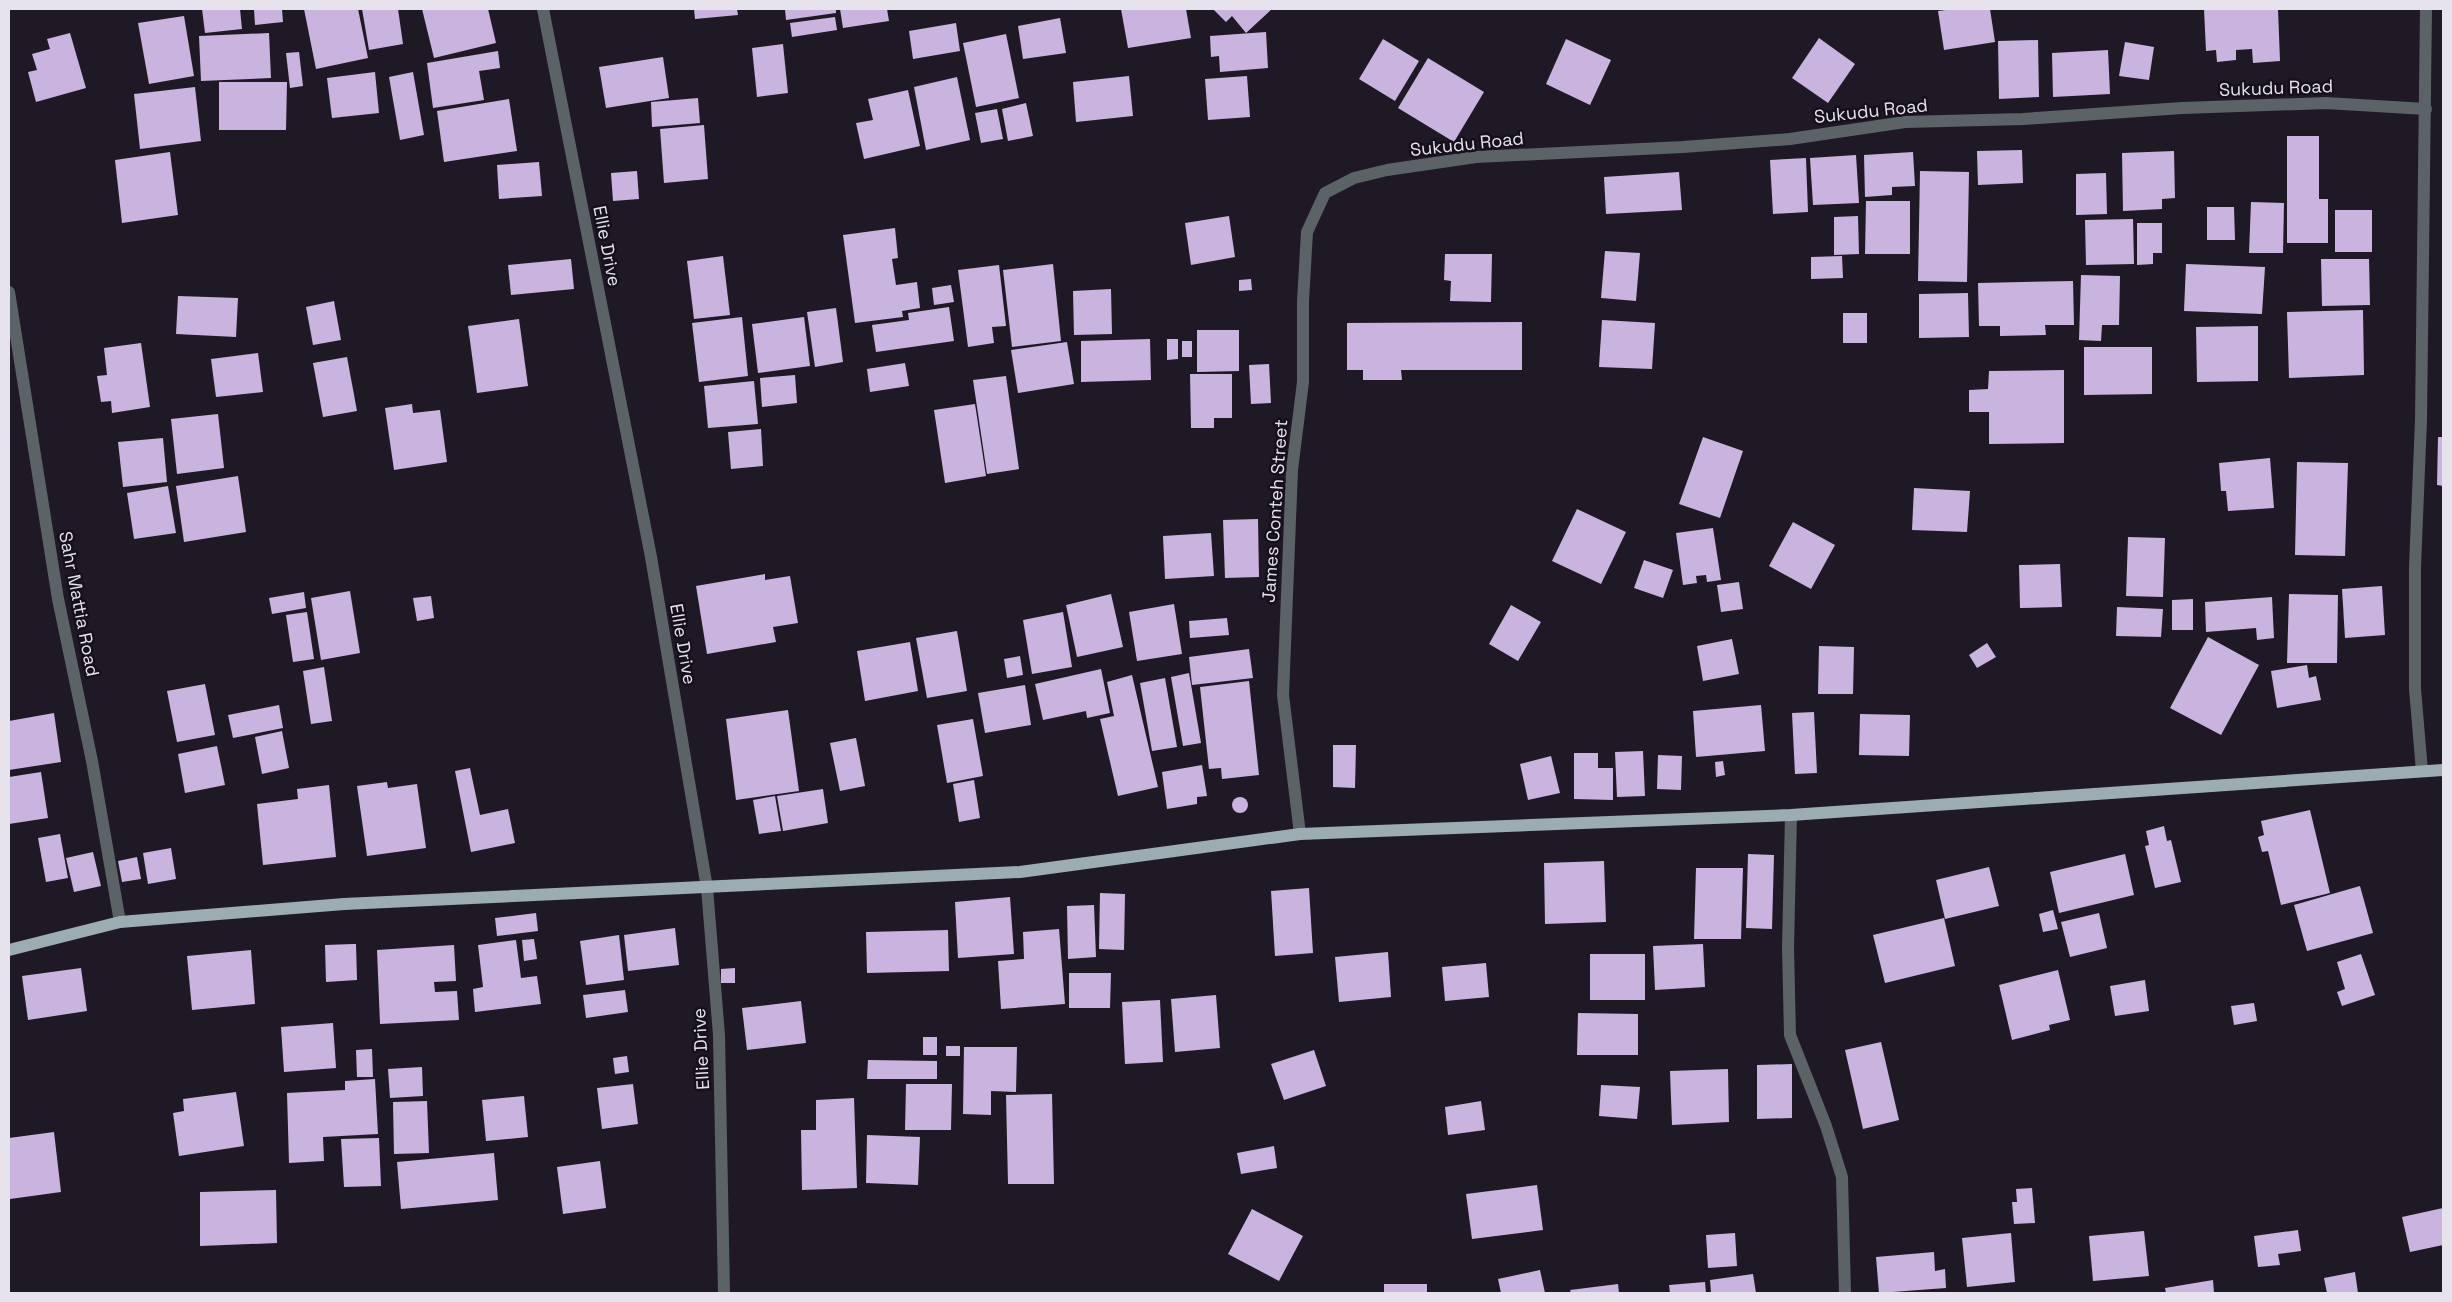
<svg xmlns="http://www.w3.org/2000/svg" width="2452" height="1302" viewBox="0 0 2452 1302" font-family="'Space Grotesk',sans-serif">
<style>
.building{fill:#c9b4e0}
.lines{fill:none;stroke-linecap:round;stroke-linejoin:round}
.minor{stroke:#5b6367;stroke-width:12}
.major{stroke:#9bacb3;stroke-width:12}
.labels{text-anchor:middle;stroke-width:5;stroke-linejoin:round;paint-order:stroke}
.street-label{font-size:18px;fill:#e7e3ec;stroke:#16101c}
</style>
<rect width="100%" height="100%" fill="#1f1925"/>
<g class="building">
<path d="M202,9H240L242,29L205,33Z"/>
<path d="M254,9H282L283,22L255,25Z"/>
<path d="M304,9H358L368,58L316,69Z"/>
<path d="M362,9H398L403,44L369,50Z"/>
<path d="M422,9H488L496,43L434,58Z"/>
<path d="M694,9H737L738,15L695,19Z"/>
<path d="M785,9H836V13L786,20Z"/>
<path d="M840,9H887L889,21L843,28Z"/>
<path d="M1121,9H1186L1191,38L1128,48Z"/>
<path d="M1213,9H1272L1246,33L1232,16L1226,22Z"/>
<path d="M1953,9H1990L1995,42L1944,50L1938,11Z"/>
<path d="M2204,9H2278L2280,61L2253,63L2252,49L2236,50V60L2217,62L2216,50L2206,51Z"/>
<path d="M184,16L194,76L149,84L138,23Z"/>
<path d="M835,17L837,30L792,37L790,23Z"/>
<path d="M1060,18L1066,53L1023,59L1018,26Z"/>
<path d="M956,23L960,51L913,59L909,31Z"/>
<path d="M1266,32L1268,68L1220,72L1219,56L1211,57L1210,36Z"/>
<path d="M70,33L86,88L36,102L28,72L37,70L32,54L50,49L47,39Z"/>
<path d="M269,33L271,78L201,81L199,36Z"/>
<path d="M1006,34L1019,98L976,107L963,43Z"/>
<path d="M1819,38L1855,64L1828,103L1792,78Z"/>
<path d="M1383,39L1419,61L1395,101L1359,79Z"/>
<path d="M1566,39L1611,60L1590,105L1546,84Z"/>
<path d="M2038,40L2039,97L1999,99L1998,41Z"/>
<path d="M2125,42L2154,47L2149,80L2119,76Z"/>
<path d="M783,44L788,93L757,97L752,48Z"/>
<path d="M2108,50L2110,94L2053,97L2052,53Z"/>
<path d="M498,51L500,68L479,71L484,100L433,108L427,63Z"/>
<path d="M299,52L303,86L290,88L286,53Z"/>
<path d="M663,57L669,98L606,108L599,67Z"/>
<path d="M1428,58L1484,92L1454,142L1398,108Z"/>
<path d="M375,72L379,113L332,118L327,78Z"/>
<path d="M413,72L424,135L400,140L389,77Z"/>
<path d="M1129,76L1133,116L1076,122L1073,82Z"/>
<path d="M1247,76L1250,117L1208,120L1205,79Z"/>
<path d="M957,77L970,140L926,150L914,87Z"/>
<path d="M219,82H287L286,130H219Z"/>
<path d="M195,87L201,141L140,149L134,94Z"/>
<path d="M908,90L920,146L864,159L856,123L873,120L868,99Z"/>
<path d="M698,98L700,123L652,127L651,102Z"/>
<path d="M509,99L517,151L444,162L437,111Z"/>
<path d="M1026,103L1033,136L1008,141L1002,109Z"/>
<path d="M997,109L1003,139L981,143L975,113Z"/>
<path d="M704,125L708,179L664,183L660,129Z"/>
<path d="M2287,136H2319V199H2328V243H2287Z"/>
<path d="M2022,150L2023,183L1978,185L1977,151Z"/>
<path d="M2174,151L2175,198L2162,199V209L2123,211L2122,153Z"/>
<path d="M170,152L178,215L122,223L115,160Z"/>
<path d="M1913,152L1915,186L1892,187V195L1865,197L1864,155Z"/>
<path d="M1856,155L1859,203L1813,205L1810,158Z"/>
<path d="M1806,158L1808,212L1773,214L1770,160Z"/>
<path d="M539,162L542,196L499,199L497,165Z"/>
<path d="M637,171L639,199L613,201L611,173Z"/>
<path d="M1920,171L1969,172L1967,282L1918,281Z"/>
<path d="M1679,172L1682,210L1606,214L1604,177Z"/>
<path d="M2106,173L2107,214L2076,215V174Z"/>
<path d="M1866,201H1910V254H1865Z"/>
<path d="M2251,202L2284,203L2283,253H2249Z"/>
<path d="M2207,207H2234L2235,240H2207Z"/>
<rect x="2335" y="210" width="37" height="42"/>
<path d="M1229,216L1235,257L1191,265L1185,223Z"/>
<path d="M1858,216L1859,254L1834,255V217Z"/>
<path d="M2133,219L2134,264L2086,265L2085,220Z"/>
<path d="M2137,223H2162V253H2153V264L2137,265Z"/>
<path d="M895,228L898,258L892,259L896,285L917,282L920,308L902,311L903,317L855,323L843,235Z"/>
<path d="M1605,251L1640,253L1636,301L1601,298Z"/>
<path d="M1445,254H1492L1491,302L1450,301L1451,281L1444,280Z"/>
<path d="M723,256L730,315L694,319L687,261Z"/>
<path d="M1842,256L1843,278L1811,279V257Z"/>
<path d="M571,259L574,289L511,295L508,265Z"/>
<path d="M2321,259H2369L2370,305L2322,306Z"/>
<path d="M1053,264L1061,341L1012,347L1003,270Z"/>
<path d="M2186,264L2265,267L2262,314L2184,311Z"/>
<path d="M999,265L1006,326L992,327L994,343L968,347L958,270Z"/>
<path d="M2081,275L2120,276L2119,325H2102L2101,341L2079,340Z"/>
<path d="M1251,279L1252,290L1239,291V280Z"/>
<path d="M2073,281L2074,325H2045L2046,335L2000,336V326H1979L1978,283Z"/>
<path d="M951,285L954,302L934,305L932,288Z"/>
<path d="M1111,289L1112,334L1074,335L1073,291Z"/>
<path d="M1968,293L1969,337L1919,338V294Z"/>
<path d="M178,296L238,298L236,337L176,334Z"/>
<path d="M334,301L341,340L313,345L306,307Z"/>
<path d="M949,307L954,341L876,352L872,325L909,320L908,313Z"/>
<path d="M836,308L843,362L815,367L807,312Z"/>
<path d="M2363,310L2364,375L2289,378L2287,312Z"/>
<rect x="1843" y="313" width="24" height="30"/>
<path d="M742,317L748,376L699,382L692,323Z"/>
<path d="M804,317L810,366L758,373L752,324Z"/>
<path d="M519,319L528,386L477,393L468,326Z"/>
<path d="M1602,320L1655,323L1652,369L1599,367Z"/>
<path d="M1522,322V370H1401L1402,380H1363V370H1347V323Z"/>
<path d="M2258,326V381L2197,382L2196,327Z"/>
<path d="M1197,330H1239V371L1197,372Z"/>
<path d="M1150,339L1151,380L1081,382V341Z"/>
<path d="M1167,339H1178V359L1167,360Z"/>
<rect x="1182" y="341" width="10" height="16"/>
<path d="M1067,342L1074,384L1018,393L1011,350Z"/>
<path d="M141,343L150,407L112,413L111,401L101,402L97,376L107,375L104,348Z"/>
<path d="M2084,347H2152V394L2084,395Z"/>
<path d="M258,353L263,392L216,397L211,359Z"/>
<path d="M347,357L357,411L323,417L313,363Z"/>
<path d="M905,363L909,386L870,392L867,369Z"/>
<path d="M1269,364L1271,403L1251,404L1249,365Z"/>
<path d="M2064,370V443L1989,444V412H1969V390L1988,389L1989,371Z"/>
<path d="M1190,374H1232V418H1214V428H1191Z"/>
<path d="M795,375L797,403L762,407L760,378Z"/>
<path d="M1006,376L1019,469L987,474L973,380Z"/>
<path d="M754,381L758,424L708,428L704,386Z"/>
<path d="M412,404L413,413L440,410L447,462L394,470L385,408Z"/>
<path d="M975,404L986,476L945,483L934,410Z"/>
<path d="M218,414L224,468L177,474L171,419Z"/>
<path d="M761,429L763,466L731,469L728,432Z"/>
<path d="M1703,437L1743,451L1720,518L1679,504Z"/>
<path d="M2438,437H2443V486L2437,485Z"/>
<path d="M163,438L167,482L123,487L118,442Z"/>
<path d="M2270,458L2274,508L2228,511L2226,491H2221L2219,463Z"/>
<path d="M2297,462L2348,463L2345,556L2295,555Z"/>
<path d="M238,476L246,532L184,542L176,486Z"/>
<path d="M168,486L176,533L134,539L127,493Z"/>
<path d="M1914,488L1970,491L1967,532L1912,530Z"/>
<path d="M1577,509L1626,532L1601,584L1552,561Z"/>
<path d="M1258,519L1259,577L1225,578L1223,520Z"/>
<path d="M1793,522L1835,545L1811,589L1769,566Z"/>
<path d="M1713,528L1721,580L1707,582L1706,575L1696,576L1697,583L1683,585L1676,533Z"/>
<path d="M1211,533L1214,576L1165,579L1163,536Z"/>
<path d="M2128,537L2165,538L2163,597L2126,596Z"/>
<path d="M1644,560L1673,570L1663,598L1634,588Z"/>
<path d="M2060,564L2062,607L2020,608L2019,565Z"/>
<path d="M765,574V580L790,576L798,623L773,627L776,642L707,654L696,586Z"/>
<path d="M1739,582L1743,609L1721,612L1717,585Z"/>
<path d="M2382,586L2385,635L2345,638L2342,589Z"/>
<path d="M350,591L360,653L321,660L311,598Z"/>
<path d="M304,592L306,608L272,614L269,598Z"/>
<path d="M1111,594L1123,647L1077,657L1066,605Z"/>
<path d="M2289,594L2338,595L2337,663H2287Z"/>
<path d="M431,596L434,618L417,621L413,598Z"/>
<path d="M2272,597L2274,638L2257,640L2256,628L2206,632L2205,602Z"/>
<path d="M2193,599V630H2172V600Z"/>
<path d="M1174,604L1182,654L1137,661L1129,612Z"/>
<path d="M1511,605L1541,622L1518,661L1489,644Z"/>
<path d="M2117,607L2163,609L2161,637L2116,636Z"/>
<path d="M307,612L314,659L293,662L286,615Z"/>
<path d="M1063,612L1072,667L1032,674L1023,620Z"/>
<path d="M1227,618L1229,635L1190,638L1189,621Z"/>
<path d="M957,631L967,691L927,698L916,638Z"/>
<path d="M2208,637L2259,665L2221,735L2170,708Z"/>
<path d="M1732,639L1739,674L1703,681L1697,646Z"/>
<path d="M910,642L918,691L865,701L857,651Z"/>
<path d="M1987,643L1996,657L1977,668L1969,655Z"/>
<path d="M1819,646L1854,647L1853,694H1818Z"/>
<path d="M1249,649L1253,678L1192,685L1189,657Z"/>
<path d="M1020,656L1023,675L1007,678L1004,659Z"/>
<path d="M2307,665L2309,678L2316,676L2321,700L2277,708L2271,671Z"/>
<path d="M324,667L332,721L311,724L303,671Z"/>
<path d="M1101,669L1110,713L1087,718L1086,711L1043,720L1035,684Z"/>
<path d="M1189,673L1201,743L1183,746L1171,677Z"/>
<path d="M1132,675L1158,787L1118,796L1100,719L1114,716L1107,682Z"/>
<path d="M1165,678L1177,747L1152,751L1140,683Z"/>
<path d="M1249,681L1259,775L1222,779L1221,768L1209,769L1200,687Z"/>
<path d="M205,684L215,735L177,742L167,691Z"/>
<path d="M1025,685L1031,725L985,733L978,693Z"/>
<path d="M279,705L283,728L233,738L228,715Z"/>
<path d="M1761,705L1765,751L1696,757L1693,711Z"/>
<path d="M788,710L799,791L736,800L726,719Z"/>
<path d="M1814,712L1817,773L1795,774L1792,713Z"/>
<path d="M54,713L61,762L9,770V721Z"/>
<path d="M1860,714L1910,715L1909,756L1859,755Z"/>
<path d="M973,719L983,776L947,783L937,725Z"/>
<path d="M282,731L289,768L262,774L255,737Z"/>
<path d="M856,738L865,786L840,791L830,743Z"/>
<path d="M1333,745H1356L1355,788L1333,787Z"/>
<path d="M217,746L225,785L185,793L178,754Z"/>
<path d="M1643,751L1645,796L1617,797L1615,752Z"/>
<path d="M1574,753H1598V768H1613V800L1574,799Z"/>
<path d="M1658,755L1682,756L1681,790L1657,789Z"/>
<path d="M1551,756L1560,793L1528,800L1520,764Z"/>
<path d="M1723,761L1725,775L1716,777L1715,762Z"/>
<path d="M1202,765L1207,796L1197,797V804L1167,809L1162,772Z"/>
<path d="M470,768L480,815L508,809L515,843L471,852L455,771Z"/>
<path d="M41,772L48,818L9,824V777Z"/>
<path d="M974,780L980,818L959,822L953,784Z"/>
<path d="M387,782L388,788L417,784L426,848L367,856L357,786Z"/>
<path d="M329,785L336,857L263,865L257,804L298,799L297,789Z"/>
<path d="M823,789L828,823L783,831L777,796Z"/>
<path d="M775,796L781,831L759,834L753,800Z"/>
<circle cx="1240" cy="805" r="8"/>
<path d="M2310,810L2330,893L2281,905L2268,851L2262,852L2258,837L2264,835L2261,821Z"/>
<path d="M2164,826L2167,841L2171,840L2181,882L2155,888L2145,846L2149,845L2146,831Z"/>
<path d="M60,834L68,878L46,882L38,838Z"/>
<path d="M171,848L176,879L148,884L143,853Z"/>
<path d="M93,852L101,886L74,892L66,858Z"/>
<path d="M1748,854L1774,855L1772,929L1746,928Z"/>
<path d="M2125,854L2134,895L2059,913L2050,872Z"/>
<path d="M137,857L141,879L122,882L118,861Z"/>
<path d="M1604,861L1606,922L1545,924L1544,863Z"/>
<path d="M1989,867L1999,906L1945,919L1936,880Z"/>
<path d="M1696,868H1743L1741,939H1694Z"/>
<path d="M2360,886L2373,933L2307,951L2294,905Z"/>
<path d="M1309,888L1313,953L1275,956L1271,891Z"/>
<path d="M1100,893L1125,894L1124,950L1099,949Z"/>
<path d="M1010,897L1014,954L958,958L955,902Z"/>
<path d="M1094,905L1096,957L1068,959L1067,906Z"/>
<path d="M2053,910L2058,929L2043,932L2039,914Z"/>
<path d="M536,913L538,931L497,936L495,918Z"/>
<path d="M2099,913L2107,948L2070,957L2061,922Z"/>
<path d="M1944,918L1955,966L1885,983L1873,935Z"/>
<path d="M675,928L679,965L628,971L624,935Z"/>
<path d="M1059,929L1065,1004L1001,1009L998,961L1024,959L1023,932Z"/>
<path d="M948,930L949,971L867,973L866,932Z"/>
<path d="M619,935L624,980L586,985L580,941Z"/>
<path d="M534,939L537,959L524,961L522,940Z"/>
<path d="M516,940L521,978L537,976L541,1004L475,1012L473,989L483,987L478,945Z"/>
<path d="M353,944H356L357,980L326,982L325,945Z"/>
<path d="M1703,944L1705,987L1655,990L1653,946Z"/>
<path d="M454,945L456,981L434,982L435,992L457,991L459,1020L380,1024L377,950Z"/>
<path d="M251,950L255,1004L192,1010L187,956Z"/>
<path d="M1388,952L1391,997L1339,1002L1335,957Z"/>
<rect x="1590" y="954" width="55" height="46"/>
<path d="M2361,954L2375,995L2342,1006L2337,992L2345,989L2337,962Z"/>
<path d="M1486,963L1489,997L1445,1001L1442,967Z"/>
<path d="M81,968L87,1011L28,1020L22,976Z"/>
<path d="M735,968V983H721V969Z"/>
<path d="M2058,970L2070,1020L2049,1025L2050,1030L2012,1040L1999,985Z"/>
<path d="M1069,973H1111L1110,1008H1069Z"/>
<path d="M2145,980L2149,1011L2115,1016L2110,986Z"/>
<path d="M625,990L628,1012L586,1018L583,995Z"/>
<path d="M1216,995L1220,1048L1175,1052L1171,999Z"/>
<path d="M1160,1000L1163,1062L1125,1064L1122,1002Z"/>
<path d="M801,1001L806,1043L747,1050L742,1008Z"/>
<path d="M2254,1003L2257,1021L2234,1025L2231,1006Z"/>
<path d="M1578,1013L1638,1014V1055H1577Z"/>
<path d="M333,1023L336,1068L284,1072L281,1027Z"/>
<rect x="923" y="1037" width="14" height="18"/>
<path d="M1881,1042L1899,1120L1863,1129L1845,1050Z"/>
<rect x="946" y="1046" width="14" height="10"/>
<path d="M964,1047H1017L1016,1092L991,1091V1115L963,1114Z"/>
<path d="M372,1049L373,1077H357L356,1050Z"/>
<path d="M1314,1050L1326,1086L1284,1100L1271,1064Z"/>
<path d="M627,1056L629,1072L615,1074L613,1058Z"/>
<path d="M868,1060L937,1061V1079H867Z"/>
<path d="M1792,1064V1118L1757,1119V1065Z"/>
<path d="M422,1067L423,1096L390,1098L388,1069Z"/>
<path d="M1728,1069L1729,1122L1672,1125L1670,1071Z"/>
<path d="M375,1079L378,1134L323,1137L324,1161L289,1163L287,1093L345,1090V1081Z"/>
<path d="M633,1084L638,1124L602,1129L597,1088Z"/>
<path d="M906,1084H952L951,1130H905Z"/>
<path d="M1601,1085L1640,1087L1637,1119L1599,1116Z"/>
<path d="M236,1092L244,1146L179,1156L173,1113L184,1111L183,1099Z"/>
<path d="M1052,1094L1054,1184H1008L1006,1095Z"/>
<path d="M524,1096L528,1137L486,1141L482,1100Z"/>
<path d="M854,1098L857,1188L802,1190L801,1130H816V1100Z"/>
<path d="M427,1101L429,1153L394,1154L393,1102Z"/>
<path d="M1481,1101L1485,1130L1448,1135L1445,1107Z"/>
<path d="M54,1132L61,1192L10,1199L9,1138Z"/>
<path d="M867,1135L920,1137L918,1185L866,1183Z"/>
<path d="M379,1138L381,1186L344,1187L341,1139Z"/>
<path d="M1274,1146L1277,1168L1241,1174L1237,1153Z"/>
<path d="M494,1153L498,1200L401,1209L397,1162Z"/>
<path d="M600,1161L606,1208L563,1214L557,1167Z"/>
<path d="M1537,1185L1543,1230L1472,1239L1466,1194Z"/>
<path d="M2032,1188L2035,1223L2014,1224L2012,1202H2017L2016,1189Z"/>
<path d="M276,1190L277,1243L200,1246V1192Z"/>
<path d="M2443,1208V1245L2410,1252L2402,1217Z"/>
<path d="M1252,1209L1303,1236L1279,1281L1228,1254Z"/>
<path d="M2298,1230L2301,1251L2278,1254L2280,1265L2258,1267L2254,1236Z"/>
<path d="M2144,1231L2149,1276L2093,1281L2089,1236Z"/>
<path d="M1735,1233L1737,1266L1708,1268L1706,1235Z"/>
<path d="M2011,1233L2015,1282L1967,1287L1962,1238Z"/>
<path d="M1934,1252L1935,1271L1945,1269L1946,1288L1879,1293L1876,1257Z"/>
<path d="M1540,1270L1545,1293H1501L1498,1279Z"/>
<path d="M2355,1272L2358,1293H2327L2324,1278Z"/>
<path d="M1753,1274L1756,1293H1711L1710,1280Z"/>
<path d="M2213,1280L2214,1293H2166L2165,1288Z"/>
<path d="M1705,1282L1706,1293H1670L1669,1285Z"/>
<rect x="1384" y="1284" width="43" height="9"/>
<path d="M1618,1284L1619,1293H1571L1570,1290Z"/>
</g>
<g class="lines">
<g class="minor">
<path d="M543,9L651,557L707,888L719,1035L724,1293"/>
<path d="M9,292L58,599L92,761L120,922"/>
<path d="M2422,771L2415,689V567L2421,420L2426,9"/>
<path d="M1791,815L1788,947L1790,1035L1826,1126L1842,1177L1845,1293"/>
<path d="M1300,834L1283,695L1292,470L1303,382V301L1307,232L1325,193L1354,178L1387,170L1476,157L1683,147L1790,139L1905,122L2023,119L2182,108L2326,103L2426,109"/>
</g>
<path class="major" d="M9,950L120,922L344,904L1020,872L1300,834L1791,815L2443,770"/>
</g>
<g class="labels">
<g class="street-label">
<text transform="translate(2276 88) rotate(-2)" y="6">Sukudu Road</text>
<text transform="translate(1871 111) rotate(-6)" y="6">Sukudu Road</text>
<text transform="translate(1467 144) rotate(-6)" y="6">Sukudu Road</text>
<text transform="translate(607 246) rotate(79)" y="6">Ellie Drive</text>
<text transform="translate(1275 511) rotate(-86)" y="6">James Conteh Street</text>
<text transform="translate(79 604) rotate(79)" y="6">Sahr Mattia Road</text>
<text transform="translate(683 644) rotate(80)" y="6">Ellie Drive</text>
<text transform="translate(701 1049) rotate(-93)" y="6">Ellie Drive</text>
</g>
</g>
<rect width="2452" height="1302" fill="none" stroke="#e7e3ec" stroke-width="20"/>
</svg>
